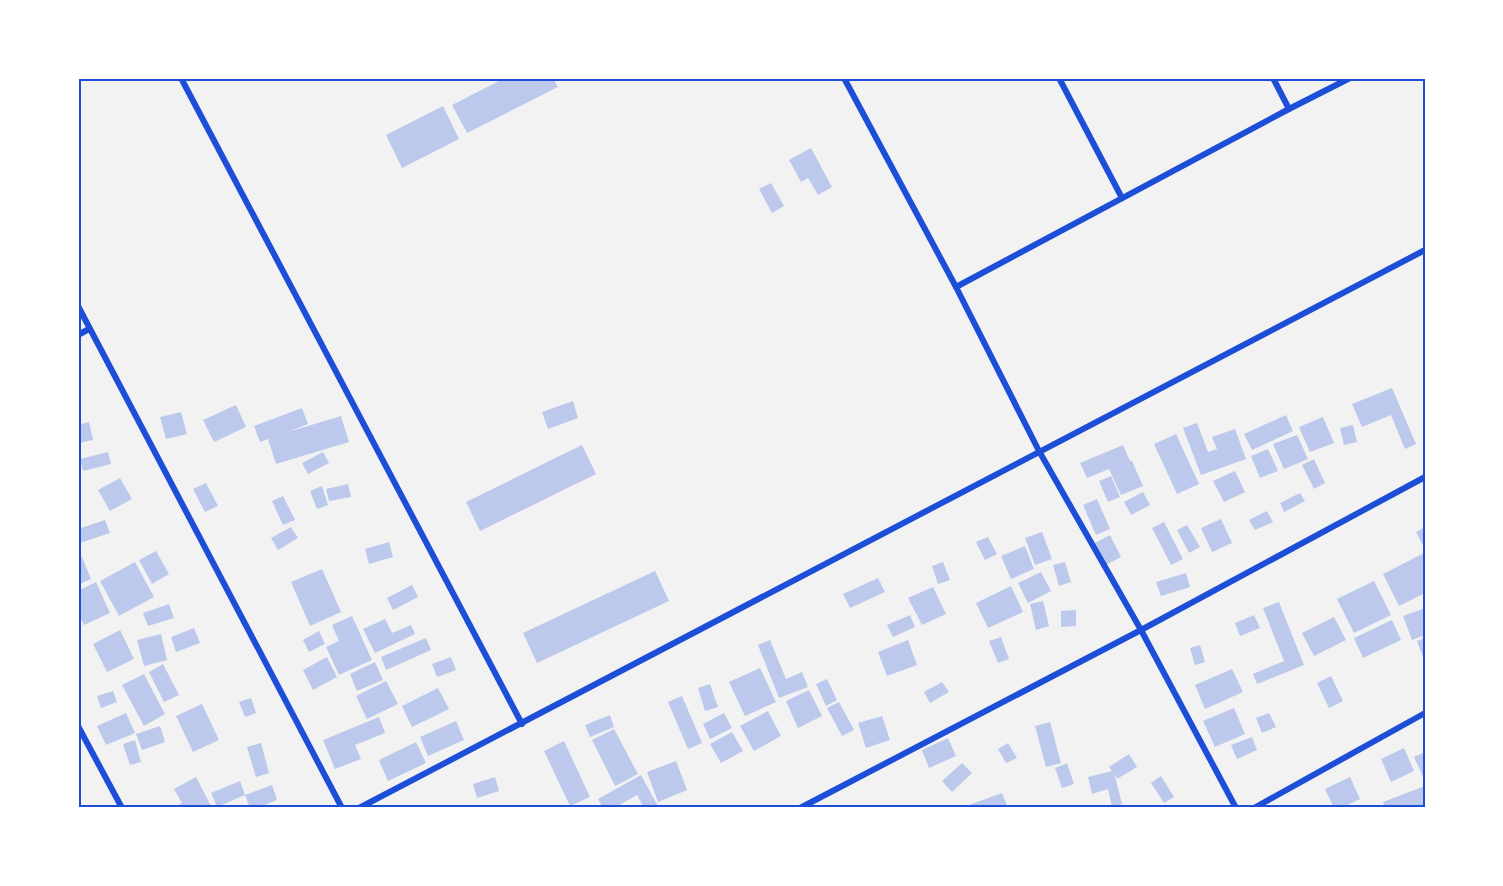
<svg xmlns="http://www.w3.org/2000/svg" width="1503" height="886" viewBox="0 0 1503 886" font-family="Cabin,sans-serif">
<style>
.building{fill:#bdc9ec}
.lines{fill:none;stroke-linecap:round;stroke-linejoin:round}
.minor{stroke:#1d4ed8;stroke-width:6}
.neatline{fill:none;stroke:#1d4ed8;stroke-width:2}
</style>
<rect width="100%" height="100%" fill="#f2f2f2"/>
<g class="building">
<path d="M505,78H553L558,87L467,133L452,105Z"/>
<path d="M443,106L459,139L402,168L386,135Z"/>
<path d="M811,148L832,187L818,195L808,178L801,182L789,160Z"/>
<path d="M771,183L784,206L772,213L759,189Z"/>
<path d="M1392,388L1416,444L1405,449L1391,415L1362,427L1352,404Z"/>
<path d="M573,401L578,418L548,429L542,412Z"/>
<path d="M236,405L246,427L214,442L203,420Z"/>
<path d="M302,408L308,424L288,432L341,416L349,442L276,464L268,439L260,442L254,426Z"/>
<path d="M181,412L187,434L166,439L160,417Z"/>
<path d="M1286,415L1293,431L1252,450L1244,434Z"/>
<path d="M1323,417L1334,443L1310,452L1299,427Z"/>
<path d="M89,422L93,440L79,443L78,425Z"/>
<path d="M1197,423L1208,452L1217,449L1212,437L1235,429L1246,459L1201,475L1183,428Z"/>
<path d="M1353,425L1357,442L1344,445L1340,428Z"/>
<path d="M1176,434L1199,484L1177,494L1154,444Z"/>
<path d="M1297,435L1308,459L1284,469L1273,444Z"/>
<path d="M582,445L596,474L480,531L466,502Z"/>
<path d="M1123,445L1130,461H1132L1143,486L1121,495L1109,469L1087,478L1080,463Z"/>
<path d="M1268,449L1278,471L1260,478L1251,456Z"/>
<path d="M108,452L111,464L83,471L80,459Z"/>
<path d="M323,452L329,463L308,474L302,463Z"/>
<path d="M1314,459L1325,483L1314,489L1302,465Z"/>
<path d="M1235,471L1245,492L1224,502L1213,481Z"/>
<path d="M1111,476L1120,497L1108,502L1099,481Z"/>
<path d="M120,478L132,499L110,511L98,490Z"/>
<path d="M206,483L218,506L205,512L193,489Z"/>
<path d="M348,484L351,497L329,501L326,489Z"/>
<path d="M322,486L328,505L317,509L310,491Z"/>
<path d="M1143,492L1150,505L1131,515L1124,502Z"/>
<path d="M1300,493L1305,501L1284,512L1280,503Z"/>
<path d="M283,496L295,520L283,525L272,501Z"/>
<path d="M1097,499L1110,529L1096,535L1083,505Z"/>
<path d="M1267,511L1273,522L1255,530L1249,520Z"/>
<path d="M1221,519L1232,543L1212,552L1201,528Z"/>
<path d="M105,520L110,533L80,543L78,529Z"/>
<path d="M1164,522L1183,559L1171,565L1152,528Z"/>
<path d="M1187,525L1200,547L1189,553L1177,530Z"/>
<path d="M291,527L298,538L278,550L271,538Z"/>
<path d="M1425,527V549L1416,532Z"/>
<path d="M1042,532L1052,559L1035,565L1025,538Z"/>
<path d="M1110,535L1121,557L1102,567L1091,545Z"/>
<path d="M988,537L997,554L985,560L976,542Z"/>
<path d="M389,542L393,557L369,564L365,549Z"/>
<path d="M1025,546L1034,569L1011,579L1001,556Z"/>
<path d="M156,551L169,574L152,584L139,560Z"/>
<path d="M1424,553L1425,593L1399,606L1383,574Z"/>
<path d="M82,557L91,579L78,585V558Z"/>
<path d="M135,562L154,597L119,616L100,581Z"/>
<path d="M943,562L950,580L938,584L932,566Z"/>
<path d="M1065,562L1071,582L1059,586L1053,565Z"/>
<path d="M322,569L341,612L310,626L291,582Z"/>
<path d="M655,571L669,601L537,663L523,633Z"/>
<path d="M1041,572L1051,591L1028,603L1018,583Z"/>
<path d="M1186,573L1190,587L1161,596L1156,582Z"/>
<path d="M878,578L885,592L850,608L843,594Z"/>
<path d="M1374,581L1391,615L1354,633L1337,599Z"/>
<path d="M96,582L110,613L84,625L78,612V591Z"/>
<path d="M412,585L418,597L393,610L387,598Z"/>
<path d="M1011,586L1023,612L988,628L976,603Z"/>
<path d="M933,587L946,614L922,625L908,598Z"/>
<path d="M1043,601L1049,626L1036,630L1030,604Z"/>
<path d="M1279,602L1304,665L1257,684L1253,674L1284,661L1263,608Z"/>
<path d="M169,604L174,618L148,626L143,613Z"/>
<path d="M1425,608V635L1412,640L1403,616Z"/>
<path d="M1076,610V626L1061,627V611Z"/>
<path d="M910,615L915,627L893,637L887,625Z"/>
<path d="M1254,615L1260,628L1240,636L1235,623Z"/>
<path d="M352,616L372,660L339,675L326,647L339,641L332,625Z"/>
<path d="M1334,617L1346,640L1314,656L1302,633Z"/>
<path d="M385,619L392,633L411,625L415,634L375,653L363,629Z"/>
<path d="M1392,620L1401,640L1363,658L1354,638Z"/>
<path d="M194,628L200,643L176,652L171,637Z"/>
<path d="M120,630L134,659L107,672L93,644Z"/>
<path d="M319,631L325,644L309,652L303,640Z"/>
<path d="M161,634L167,660L144,666L137,640Z"/>
<path d="M1001,637L1009,659L998,663L989,641Z"/>
<path d="M426,638L431,650L386,670L381,657Z"/>
<path d="M1425,638V656L1423,657L1417,641Z"/>
<path d="M770,640L786,679L802,672L808,687L779,698L758,645Z"/>
<path d="M908,640L917,665L887,676L878,652Z"/>
<path d="M1200,645L1205,662L1195,665L1190,648Z"/>
<path d="M327,657L337,677L313,690L303,670Z"/>
<path d="M451,657L456,670L437,677L432,664Z"/>
<path d="M375,662L383,680L357,691L350,674Z"/>
<path d="M163,664L179,695L164,702L149,672Z"/>
<path d="M760,668L776,702L745,716L729,682Z"/>
<path d="M1232,669L1243,692L1205,709L1195,685Z"/>
<path d="M144,674L165,714L144,726L122,685Z"/>
<path d="M1331,676L1343,701L1329,708L1317,683Z"/>
<path d="M827,679L837,700L826,706L816,684Z"/>
<path d="M386,681L398,704L367,719L356,696Z"/>
<path d="M942,682L949,692L930,703L924,692Z"/>
<path d="M710,684L718,707L705,711L698,688Z"/>
<path d="M438,688L449,709L412,727L402,706Z"/>
<path d="M809,690L822,716L798,728L786,701Z"/>
<path d="M113,691L117,702L101,708L97,696Z"/>
<path d="M682,696L702,743L688,749L668,702Z"/>
<path d="M251,698L256,713L245,717L239,702Z"/>
<path d="M839,702L854,730L842,736L827,708Z"/>
<path d="M202,704L219,740L193,752L176,716Z"/>
<path d="M1234,708L1245,734L1215,747L1203,721Z"/>
<path d="M768,711L781,736L754,751L740,726Z"/>
<path d="M126,713L135,733L106,745L97,726Z"/>
<path d="M724,713L732,728L710,739L703,724Z"/>
<path d="M1269,713L1276,727L1262,733L1256,718Z"/>
<path d="M610,715L614,727L590,737L585,725Z"/>
<path d="M882,716L890,740L866,748L858,723Z"/>
<path d="M379,717L385,733L355,745L361,759L335,769L323,740Z"/>
<path d="M456,721L464,740L428,756L420,737Z"/>
<path d="M1050,722L1061,763L1046,767L1035,726Z"/>
<path d="M160,726L165,742L142,750L136,734Z"/>
<path d="M614,729L638,774L615,786L592,740Z"/>
<path d="M732,732L743,751L721,763L710,744Z"/>
<path d="M1252,737L1257,750L1237,759L1231,745Z"/>
<path d="M948,738L956,756L929,768L922,750Z"/>
<path d="M135,740L141,762L130,765L123,744Z"/>
<path d="M564,741L590,797L570,806L544,751Z"/>
<path d="M416,742L426,763L388,781L379,760Z"/>
<path d="M261,743L269,773L256,777L247,747Z"/>
<path d="M1008,743L1017,758L1006,763L998,749Z"/>
<path d="M1404,748L1414,771L1391,782L1381,759Z"/>
<path d="M1425,752V781L1414,757Z"/>
<path d="M1129,754L1137,767L1117,779L1114,773L1122,804L1112,807L1108,789L1092,794L1088,777L1112,771L1109,767Z"/>
<path d="M676,761L687,790L658,802L647,772Z"/>
<path d="M962,763L972,773L952,792L942,781Z"/>
<path d="M1067,763L1074,784L1062,788L1055,768Z"/>
<path d="M641,775L659,808H644L637,795L614,808H603L598,799Z"/>
<path d="M1161,776L1174,797L1164,803L1151,783Z"/>
<path d="M196,777L212,808H173L182,803L174,789Z"/>
<path d="M495,777L499,791L477,798L473,784Z"/>
<path d="M1350,777L1360,799L1341,808H1334L1325,789Z"/>
<path d="M240,781L245,795L217,807L211,793Z"/>
<path d="M272,785L277,800L256,808H250L245,795Z"/>
<path d="M1425,786V808H1385L1383,802Z"/>
<path d="M1002,793L1008,808H961Z"/>
</g>
<g class="lines">
<g class="minor">
<path d="M181,78L522,724"/>
<path d="M844,78L956,287L1039,451L1141,630L1236,808"/>
<path d="M1059,78L1122,198"/>
<path d="M1273,78L1289,109"/>
<path d="M956,287L1289,109L1350,78"/>
<path d="M78,306L342,808"/>
<path d="M78,335L89,329"/>
<path d="M78,726L122,808"/>
<path d="M359,808L1425,250"/>
<path d="M800,808L1141,630L1425,477"/>
<path d="M1254,808L1425,713"/>
</g>
</g>
<rect width="1503" height="886" fill="none" stroke="#ffffff" stroke-width="159"/>
<rect x="80" y="80" width="1344" height="726" class="neatline"/>
</svg>
